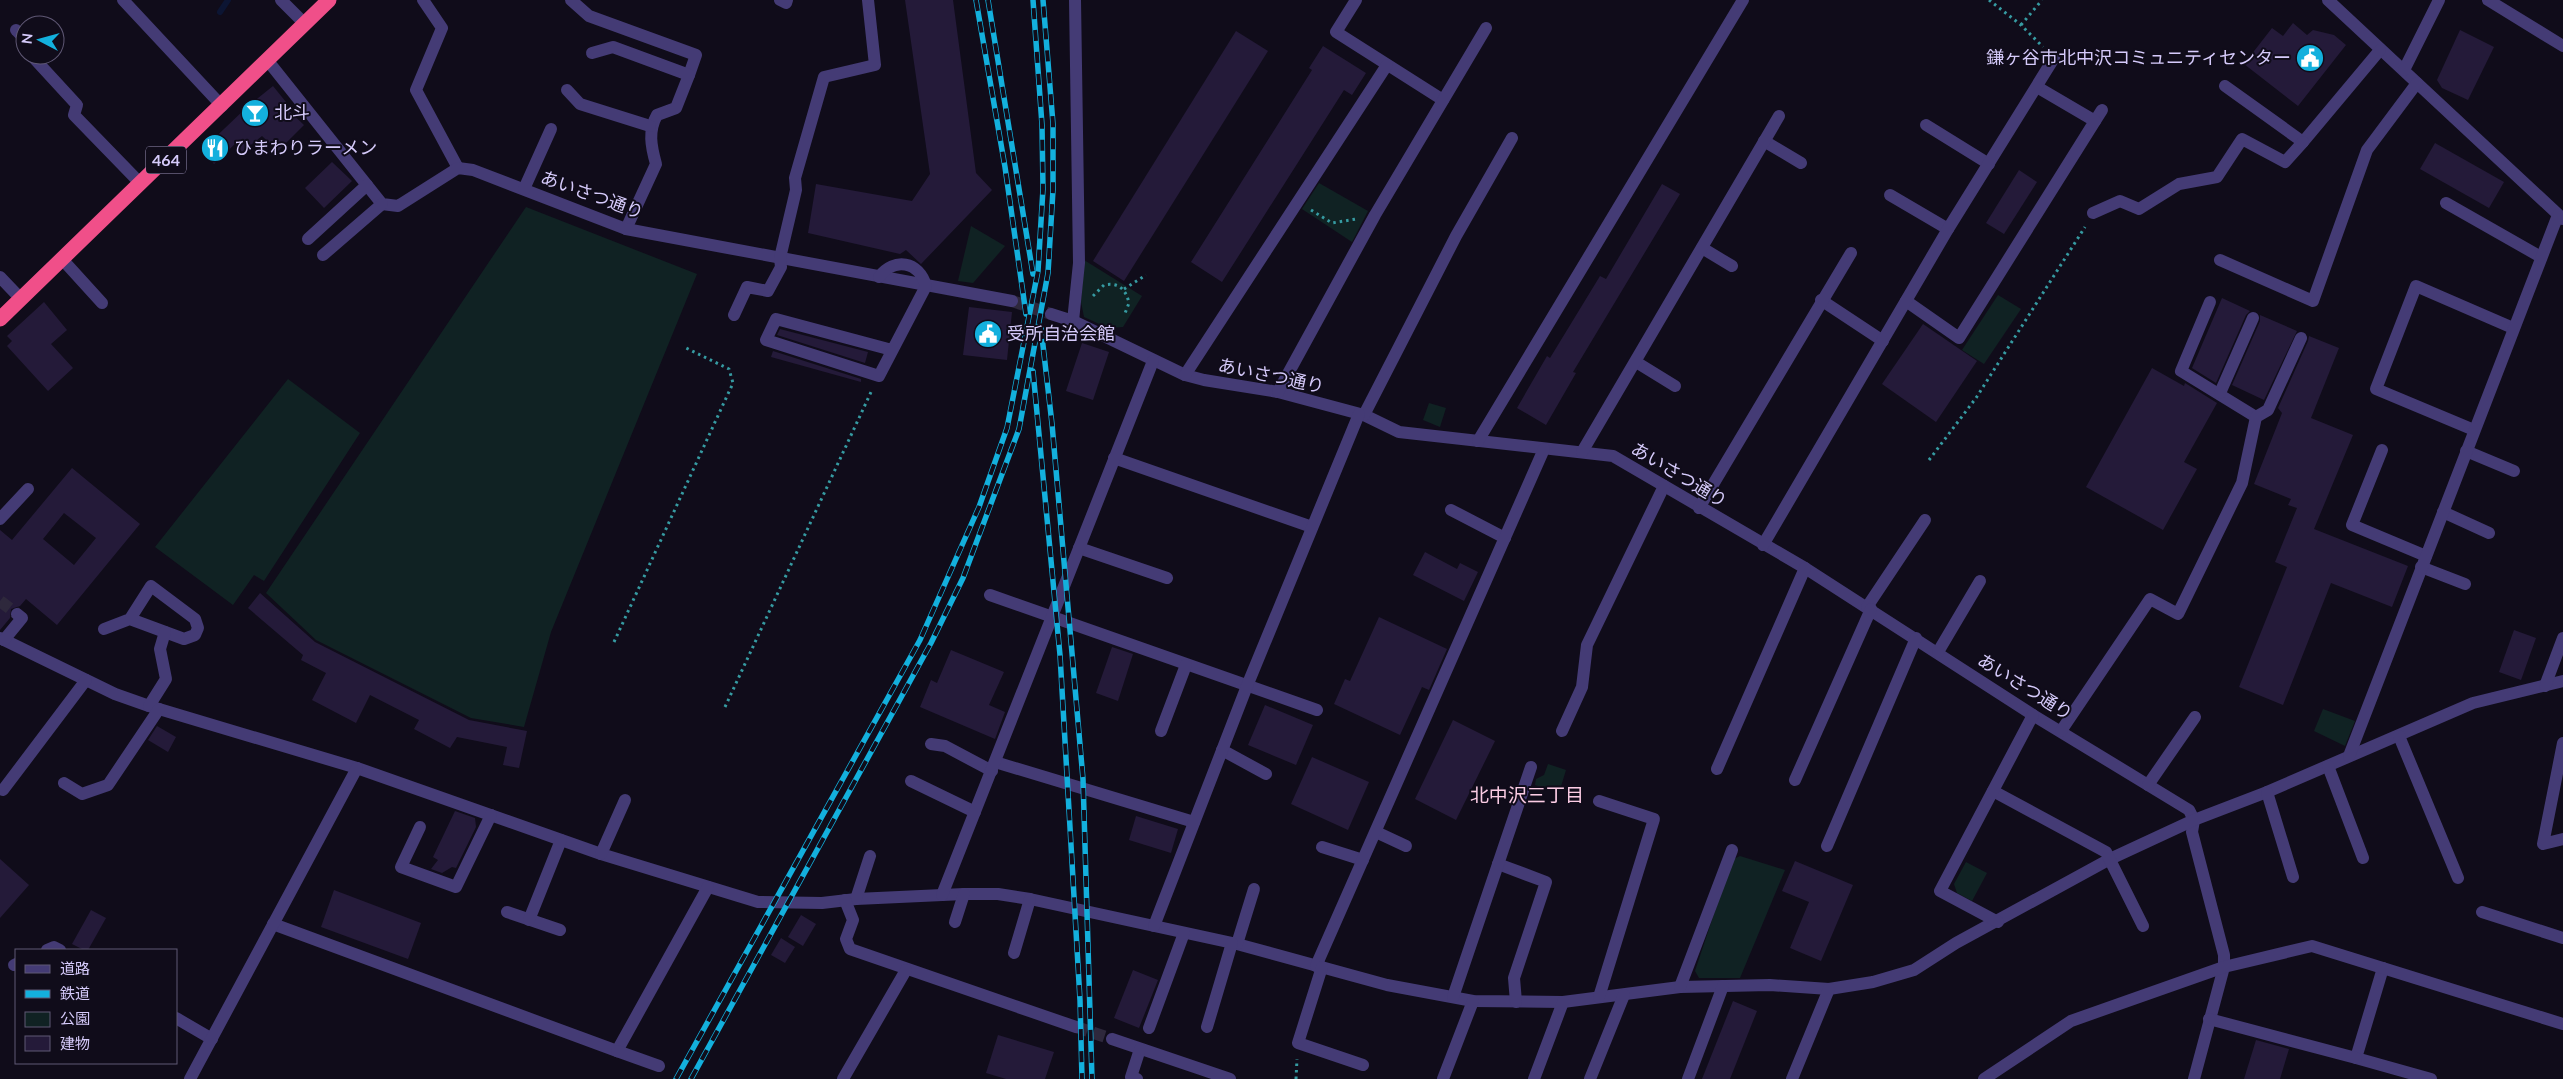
<svg xmlns="http://www.w3.org/2000/svg" width="2563" height="1079" viewBox="0 0 2563 1079" font-family="Lato,'Noto Sans JP',sans-serif">
<style>
.green{fill:#102223}
.lines{fill:none;stroke-linecap:round;stroke-linejoin:round}
.stream{stroke:#0c1533;stroke-width:6}
.building{fill:#241a39;fill-rule:evenodd}
.minor-tunnel{stroke:#2e283c;stroke-width:12;stroke-dasharray:12 6;stroke-linecap:butt}
.path{stroke:#369ba2;stroke-width:3;stroke-dasharray:2.5 4;stroke-linecap:butt}
.minor{stroke:#443b75;stroke-width:12}
.highway{stroke:#f04f89;stroke-width:15}
.rail-casing{stroke:#13b0dd;stroke-width:5.5}
.rail{stroke:#100c1a;stroke-width:4;stroke-dasharray:11;stroke-linecap:butt}
.labels{text-anchor:middle;stroke-width:4;stroke-linejoin:round;paint-order:stroke}
.shield{fill:#100c1a;stroke:#9a91b7;stroke-width:1}
.shield-label{font-size:16px;font-weight:bold;fill:#d5cafa}
.poi-label{font-size:18px;fill:#d5cafa;stroke:#100c1a;text-anchor:start}
.street-label{font-size:18px;fill:#d5cafa;stroke:#100c1a}
.neighbourhood-label{font-size:19px;fill:#fbcce4;stroke:#100c1a}
</style>
<rect width="100%" height="100%" fill="#100c1a"/>
<g class="green">
<path d="M1319,183L1368,211L1352,242L1302,209Z"/>
<path d="M526,207L697,274L551,632L524,727L471,718L316,640L266,593Z"/>
<path d="M971,226L1005,246L973,283L958,281Z"/>
<path d="M1084,260L1142,296L1123,327L1108,328L1084,317L1081,302Z"/>
<path d="M1998,295L2021,309L1984,364L1962,350Z"/>
<path d="M288,379L360,433L264,581L254,575L233,605L155,547Z"/>
<path d="M1429,403L1446,408L1440,427L1423,420Z"/>
<path d="M2323,709L2355,721L2345,746L2314,731Z"/>
<path d="M1548,764L1566,770L1559,793L1535,785L1536,779L1544,775Z"/>
<path d="M1740,856L1785,870L1740,978H1699L1695,971L1732,860Z"/>
<path d="M1966,862L1987,873L1972,901L1957,893L1954,884Z"/>
</g>
<g class="lines">
<path class="stream" d="M220,12L228,0"/>
</g>
<g class="building">
<path d="M905,0H953L976,173L992,190L921,264L906,250L900,254L808,233L816,184L912,201L930,174Z"/>
<path d="M2293,23L2307,35L2313,30L2334,35L2346,45L2298,106L2244,64L2272,28L2283,36Z"/>
<path d="M2460,30L2494,47L2468,100L2442,88L2437,80Z"/>
<path d="M1236,31L1268,51L1124,281L1093,261Z"/>
<path d="M1323,46L1366,73L1352,95L1344,90L1222,282L1191,262L1312,70L1309,68Z"/>
<path d="M273,86L286,102L283,105L304,125L278,151L262,136L242,152L236,143L214,164L202,150L247,107Z"/>
<path d="M2435,143L2504,182L2489,208L2420,169Z"/>
<path d="M332,162L352,181L324,208L305,188Z"/>
<path d="M2019,170L2037,182L2004,234L1986,223Z"/>
<path d="M1662,184L1680,194L1573,372L1576,373L1546,425L1517,408L1547,356L1550,358L1600,276L1606,279Z"/>
<path d="M2222,298L2250,311L2246,315L2216,383L2192,368Z"/>
<path d="M44,302L67,330L51,344L73,368L48,391L7,346L12,341L7,336Z"/>
<path d="M969,307L1012,312L1007,360L963,355Z"/>
<path d="M2260,315L2297,331L2264,400L2232,385L2260,321Z"/>
<path d="M1923,324L1977,361L1936,422L1882,384Z"/>
<path d="M780,329L868,352L865,363L777,335Z"/>
<path d="M2309,336L2339,348L2311,418L2353,435L2314,529L2408,566L2392,607L2331,583L2283,705L2239,687L2287,567L2275,562L2297,508L2288,505L2291,499L2254,484L2282,413L2278,408L2308,341Z"/>
<path d="M1082,343L1109,352L1093,400L1066,391Z"/>
<path d="M773,351L861,379V382L771,357Z"/>
<path d="M2152,368L2184,386L2185,383L2217,403L2184,462L2197,469L2163,530L2086,487Z"/>
<path d="M72,468L140,524L57,625L26,599L20,606L11,609L10,618L0,630V530L12,540ZM64,513L96,538L74,565L43,539Z"/>
<path d="M1425,552L1457,569L1460,563L1478,572L1464,601L1413,575Z"/>
<path d="M260,593L315,642L469,720L527,731L519,768L503,765L507,747L457,737L450,748L414,729L419,720L370,695L356,723L312,700L326,673L301,660L303,655L248,608Z"/>
<path d="M1379,617L1447,649L1429,690L1422,687L1400,735L1334,704L1345,679L1350,681Z"/>
<path d="M2514,630L2536,638L2521,680L2499,672Z"/>
<path d="M1112,647L1133,654L1118,701L1096,693Z"/>
<path d="M951,650L1004,672L989,705L1005,712L995,739L920,707L931,680L937,683Z"/>
<path d="M1265,705L1313,725L1296,765L1248,745Z"/>
<path d="M1453,720L1495,741L1456,820L1415,799Z"/>
<path d="M157,726L176,737L168,752L148,740Z"/>
<path d="M1312,757L1369,782L1348,830L1291,804Z"/>
<path d="M455,811L475,818L476,827L456,868L452,867L442,873L431,869L438,860L433,857Z"/>
<path d="M1136,816L1178,829L1171,853L1129,840Z"/>
<path d="M0,859L29,885L0,918Z"/>
<path d="M1795,861L1853,885L1821,961L1790,948L1809,902L1782,891Z"/>
<path d="M334,890L421,923L408,959L321,927Z"/>
<path d="M91,910L106,918L88,950H84L72,944Z"/>
<path d="M801,915L816,924L803,946L788,937Z"/>
<path d="M781,938L795,947L785,963L771,955Z"/>
<path d="M1133,970L1158,980L1139,1028L1114,1018Z"/>
<path d="M1733,1001L1757,1011L1730,1079H1702Z"/>
<path d="M998,1035L1054,1052L1045,1079H1006L986,1073Z"/>
<path d="M2256,1040L2289,1049L2280,1079H2244Z"/>
</g>
<g class="lines">
<g class="minor-tunnel">
<path d="M1012,301L1051,314"/>
<path d="M0,601L17,614"/>
<path d="M1076,1027L1112,1039"/>
</g>
<g class="path">
<path d="M1989,0L2021,25L2043,47"/>
<path d="M2021,25L2042,0"/>
<path d="M1311,210L1332,223L1356,219"/>
<path d="M1124,289L1146,275"/>
<path d="M1093,296L1104,285C1118,282 1126,289 1129,303L1124,316"/>
<path d="M1929,460L1976,398L2085,227"/>
<path d="M614,642L733,383L729,369L684,347"/>
<path d="M725,707L872,390"/>
<path d="M1296,1079L1297,1059"/>
</g>
<g class="minor">
<path d="M123,0L222,106"/>
<path d="M281,0L305,24"/>
<path d="M423,0L442,28L416,90L458,168"/>
<path d="M571,0L589,16L696,55L689,75"/>
<path d="M780,0L786,3L787,0"/>
<path d="M1356,0L1336,32L1443,100"/>
<path d="M2328,0L2563,219"/>
<path d="M2488,0L2563,46"/>
<path d="M16,30L25,39"/>
<path d="M592,53L613,47L689,75L676,108L657,115C648,131 651,146 656,164L626,229"/>
<path d="M31,55L77,105L74,115L141,184"/>
<path d="M268,61L382,204L398,206L458,168L473,170L626,229L1012,301"/>
<path d="M2404,70L2439,0"/>
<path d="M2225,86L2303,142L2380,50"/>
<path d="M567,90L580,104L650,126"/>
<path d="M2095,121L2102,110"/>
<path d="M1926,125L1989,164"/>
<path d="M1764,141L1801,163"/>
<path d="M524,189L551,129"/>
<path d="M1890,195L1948,229"/>
<path d="M2446,203L2541,257"/>
<path d="M2093,213L2120,201L2139,209L2179,184L2217,177L2242,139L2285,162L2303,142"/>
<path d="M308,239L367,185"/>
<path d="M1702,248L1732,266"/>
<path d="M323,255L382,204"/>
<path d="M62,259L102,303"/>
<path d="M2220,260L2313,301L2367,150L2417,83"/>
<path d="M0,277L21,299"/>
<path d="M879,277C894,257 919,261 926,286L879,376L766,340L776,319L892,350"/>
<path d="M1821,300L1883,341"/>
<path d="M1906,301L1959,338L2095,121L2037,87"/>
<path d="M2210,302L2181,371L2256,417"/>
<path d="M1051,314L1073,321L1185,375L1204,380L1278,392L1364,415L1399,432L1613,456L1805,568L2033,715L2189,810L2194,820L2192,832L2224,955V967L2194,1079"/>
<path d="M734,315L747,287L768,291L781,267L780,258L796,190L795,178L824,77L875,65L868,0"/>
<path d="M1073,321L1079,263L1075,0"/>
<path d="M1636,362L1675,386"/>
<path d="M1185,375L1387,65"/>
<path d="M1278,392L1375,215L1486,28"/>
<path d="M2220,393L2253,318"/>
<path d="M1364,415L1456,236L1512,138"/>
<path d="M2474,430L2376,389L2416,286L2513,328"/>
<path d="M1478,441L1743,0"/>
<path d="M2382,450L2352,525L2426,556"/>
<path d="M2466,451L2514,471"/>
<path d="M1582,452L1779,116"/>
<path d="M1114,458L1312,527"/>
<path d="M1699,508L1851,253"/>
<path d="M1451,510L1505,538"/>
<path d="M2443,512L2489,533"/>
<path d="M0,519L28,489"/>
<path d="M1763,545L1948,229L2054,58"/>
<path d="M1079,548L1167,578"/>
<path d="M2421,567L2465,584"/>
<path d="M990,595L1317,710"/>
<path d="M1867,607L1925,520"/>
<path d="M104,629L130,619L184,639L195,635L198,628L195,619L151,586L130,619"/>
<path d="M0,638L115,694L149,706L357,768L601,854L758,902L822,903L856,899L964,894H998L1030,899L1237,944L1387,985L1473,1001L1563,1002L1680,987L1770,985L1829,989L1873,982L1914,970L1956,943L2110,859L2194,820L2267,792L2473,703L2563,681"/>
<path d="M4,640L22,618L17,614"/>
<path d="M1938,652L1980,581"/>
<path d="M2545,686L2563,638"/>
<path d="M149,706L166,679L160,649L165,632"/>
<path d="M1161,731L1186,665"/>
<path d="M1562,731L1582,687L1587,645L1664,486"/>
<path d="M2061,731L2150,599L2178,614L2242,483L2256,417L2268,410L2301,338"/>
<path d="M2399,736L2458,878"/>
<path d="M2563,743L2543,844L2563,839"/>
<path d="M931,744L945,746L992,771"/>
<path d="M1222,750L1266,774"/>
<path d="M2349,756L2558,215"/>
<path d="M995,762L1194,822"/>
<path d="M2328,766L2363,858"/>
<path d="M1717,769L1805,568"/>
<path d="M1795,780L1871,609"/>
<path d="M911,781L975,812"/>
<path d="M64,783L82,794L108,785L159,709"/>
<path d="M2148,785L2195,717"/>
<path d="M3,790L86,680"/>
<path d="M1993,791L2106,852L2143,926"/>
<path d="M2267,792L2293,877"/>
<path d="M420,827L401,867L456,887L491,815"/>
<path d="M1376,832L1406,846"/>
<path d="M1827,846L1916,638"/>
<path d="M1322,847L1363,860"/>
<path d="M601,854L625,800"/>
<path d="M1498,864L1546,882L1514,978L1516,1002"/>
<path d="M942,895L1153,361"/>
<path d="M856,899L870,856"/>
<path d="M845,900L853,920L846,939L850,949L1076,1027"/>
<path d="M507,912L560,930"/>
<path d="M2482,912L2563,938"/>
<path d="M529,920L561,840"/>
<path d="M955,922L964,894"/>
<path d="M1998,922L1940,891L2033,715"/>
<path d="M273,924L617,1051L708,887"/>
<path d="M1154,926L1247,686L1359,414"/>
<path d="M1237,944L1254,889"/>
<path d="M47,950L54,947L60,950"/>
<path d="M1014,953L1030,899"/>
<path d="M14,965L16,964"/>
<path d="M1316,966L1544,449"/>
<path d="M1322,967L1298,1043L1363,1065"/>
<path d="M2383,968L2356,1058L2431,1079"/>
<path d="M1680,987L1732,850"/>
<path d="M1453,997L1531,767"/>
<path d="M1599,997L1654,819L1599,801"/>
<path d="M176,1018L212,1039"/>
<path d="M2209,1019L2356,1058"/>
<path d="M1207,1027L1232,943"/>
<path d="M1149,1028L1184,933"/>
<path d="M1112,1039L1230,1079"/>
<path d="M617,1051L659,1066"/>
<path d="M190,1079L357,768"/>
<path d="M843,1079L906,970"/>
<path d="M1137,1079L1131,1077L1140,1049"/>
<path d="M1443,1079L1473,1001"/>
<path d="M1534,1079L1563,1002"/>
<path d="M1590,1079L1624,995"/>
<path d="M1688,1079L1723,986"/>
<path d="M1792,1079L1829,989"/>
<path d="M1984,1079L2071,1021L2224,967L2312,946L2563,1024"/>
</g>
<path class="highway" d="M0,319L329,0"/>
<defs>
<g id="rail">
<path d="M976,0L1005,167L1026,314"/>
<path d="M988,0L1033,274"/>
<path d="M1041,328L1052,424L1083,779L1092,1079"/>
<path d="M1033,371L1060,655L1080,1000L1082,1079"/>
<path d="M676,1079L920,640L979,507L1007,428L1038,271L1043,189L1042,125L1033,0"/>
<path d="M691,1079L931,643L963,578L1019,429L1048,273L1053,190V124L1043,0"/>
</g>
</defs>
<use href="#rail" class="rail-casing"/>
<use href="#rail" class="rail"/>
</g>
<defs>
<symbol id="civic-disc" viewBox="-11 -11 22 22"><circle r="9.5" fill="#13b0dd" stroke="#100c1a"/><path d="M-.6-6.5H3V-4.5H.6V-3L4-1V1h2V6H-6V1h2V-1L-.6-3ZM-1.2 2.5V6h2.4V2.5Z" fill="#fff"/></symbol>
<symbol id="bar-disc" viewBox="-11 -11 22 22"><circle r="9.5" fill="#13b0dd" stroke="#100c1a"/><path d="M-6-5H6L.8 .8V4.5H3.5V6h-7V4.5H-.8V.8Z" fill="#fff"/></symbol>
<symbol id="restaurant-disc" viewBox="-11 -11 22 22"><circle r="9.5" fill="#13b0dd" stroke="#100c1a"/><path d="M-5-6h1v4h1v-4h1v4h1v-4h1v5L-1.5 .5V6h-2V.5L-5-1ZM5-6V6H3V1.5H1.5Q1.5-4 5-6Z" fill="#fff"/></symbol>
</defs>
<g fill-rule="evenodd">
<use href="#civic-disc" x="2294" y="42" width="32" height="32"/>
<use href="#bar-disc" x="239" y="97" width="32" height="32"/>
<use href="#restaurant-disc" x="199" y="132" width="32" height="32"/>
<use href="#civic-disc" x="972" y="318" width="32" height="32"/>
</g>
<g class="labels">
<rect class="shield" x="146" y="146.5" width="40" height="27" rx="4"/>
<g class="shield-label">
<text x="166" y="166">464</text>
</g>
<g class="poi-label">
<text x="2291" y="64" text-anchor="end">鎌ヶ谷市北中沢コミュニティセンター</text>
<text x="274" y="119">北斗</text>
<text x="234" y="154">ひまわりラーメン</text>
<text x="1007" y="340">受所自治会館</text>
</g>
<g class="street-label">
<text transform="translate(592 195) rotate(20)" y="6">あいさつ通り</text>
<text transform="translate(1271 376) rotate(12)" y="6">あいさつ通り</text>
<text transform="translate(1679 475) rotate(31)" y="6">あいさつ通り</text>
<text transform="translate(2025 687) rotate(32)" y="6">あいさつ通り</text>
</g>
<g class="neighbourhood-label">
<text x="1527" y="802">北中沢三丁目</text>
</g>
</g>
<rect x="15" y="949" width="162" height="115" fill="#100c1a" stroke="#5f5874"/>
<rect x="25" y="965" width="25" height="8" fill="#443b75" stroke="#5f5874"/>
<text x="60" y="974" font-size="15" fill="#d5cafa">道路</text>
<rect x="25" y="990" width="25" height="8" fill="#13b0dd" stroke="#5f5874"/>
<text x="60" y="999" font-size="15" fill="#d5cafa">鉄道</text>
<rect x="25" y="1012" width="25" height="15" fill="#102223" stroke="#5f5874"/>
<text x="60" y="1024" font-size="15" fill="#d5cafa">公園</text>
<rect x="25" y="1036" width="25" height="15" fill="#241a39" stroke="#5f5874"/>
<text x="60" y="1049" font-size="15" fill="#d5cafa">建物</text>
<g transform="translate(40 40) rotate(276)"><circle r="24" fill="#100c1a" stroke="#5f5874"/>
<path d="M0-4L9 19L0 12L-9 19Z" fill="#13b0dd"/>
<text y="-8" font-size="14" font-weight="bold" text-anchor="middle" fill="#d5cafa">N</text>
</g>
</svg>
